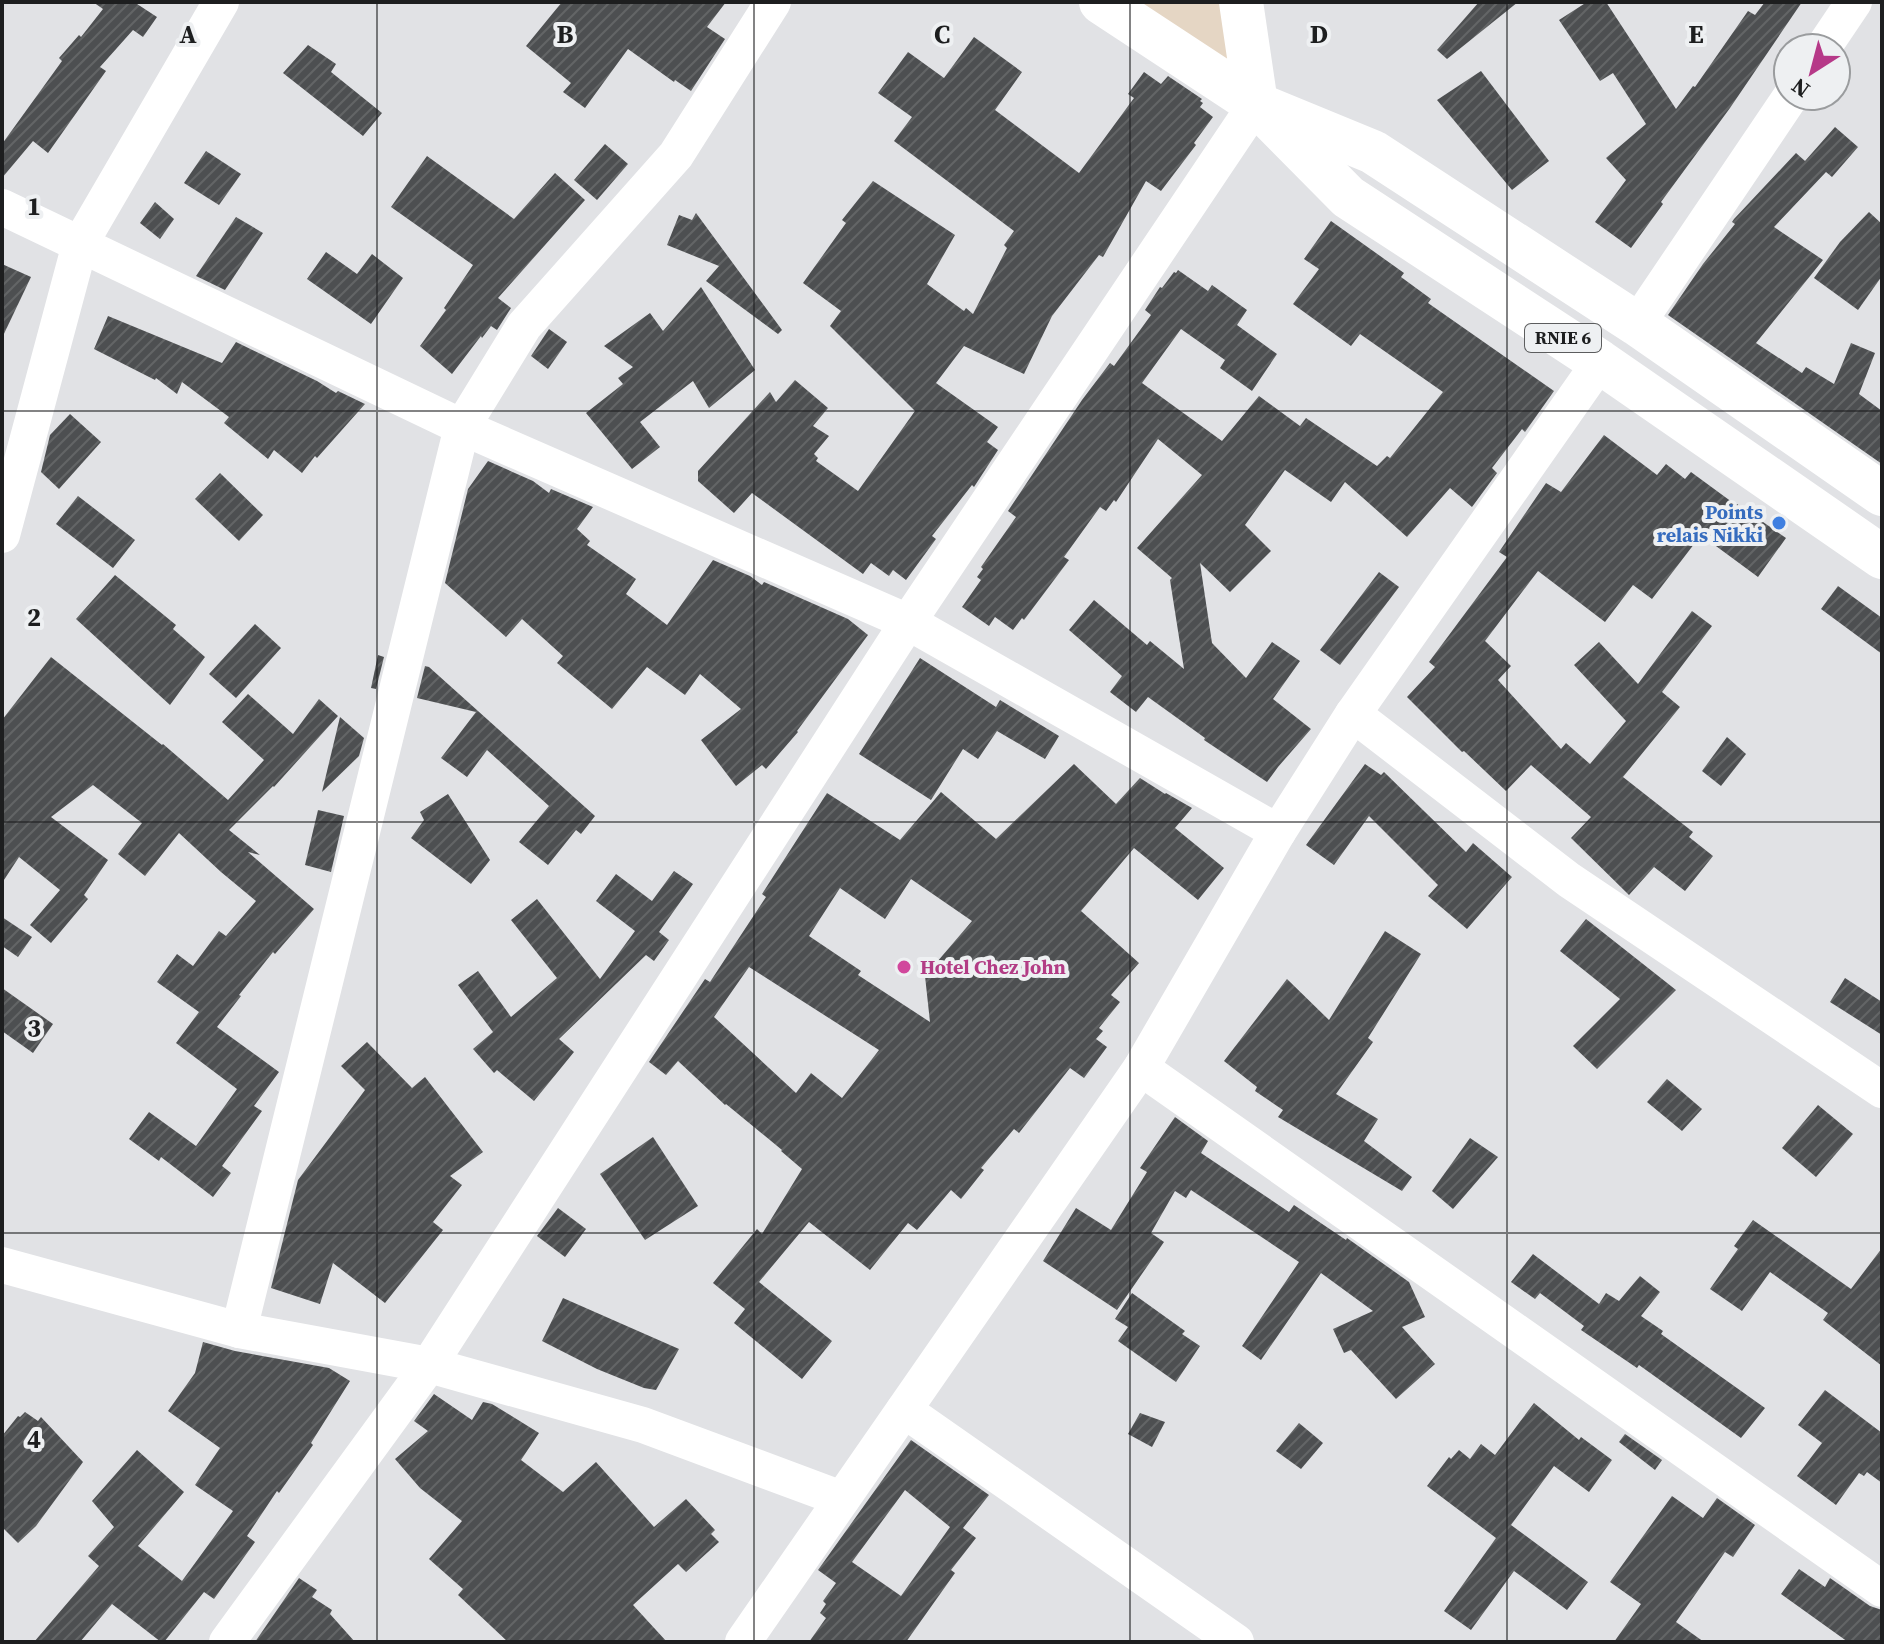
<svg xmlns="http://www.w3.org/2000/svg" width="1884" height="1644" viewBox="0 0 1884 1644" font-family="'Source Serif 4',serif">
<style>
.commercial{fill:#e5d6c4}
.building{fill:url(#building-hatch);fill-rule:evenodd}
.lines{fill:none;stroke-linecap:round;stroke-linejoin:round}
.minor{stroke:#fff;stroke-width:36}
.major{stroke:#fff;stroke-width:44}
.grid{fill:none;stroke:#1d1e1f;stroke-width:2;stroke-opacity:0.55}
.shop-dot{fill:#3f7fe0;stroke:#eef0f2;stroke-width:3}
.hotel-dot{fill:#d1479c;stroke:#eef0f2;stroke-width:3}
.labels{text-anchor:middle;stroke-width:8;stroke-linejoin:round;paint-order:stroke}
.shield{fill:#eef0f2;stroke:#5c5d5e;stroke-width:2}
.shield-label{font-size:18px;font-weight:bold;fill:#1d1e1f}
.shop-label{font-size:20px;font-weight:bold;fill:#366cbe;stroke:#eef0f2;text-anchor:end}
.hotel-label{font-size:20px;font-weight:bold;fill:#b23c85;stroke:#eef0f2;text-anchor:start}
.grid-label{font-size:26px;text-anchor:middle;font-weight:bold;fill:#1d1e1f;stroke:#eef0f2;stroke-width:8;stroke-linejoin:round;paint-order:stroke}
</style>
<defs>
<pattern id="building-hatch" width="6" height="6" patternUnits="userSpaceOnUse" patternTransform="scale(2)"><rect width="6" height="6" fill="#4d4f51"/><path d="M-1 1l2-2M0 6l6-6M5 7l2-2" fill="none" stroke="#636566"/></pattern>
</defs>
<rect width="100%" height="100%" fill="#e1e2e5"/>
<path class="commercial" d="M1128,2H1237L1252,84Z"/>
<g class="building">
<path d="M93,2H134L157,17L143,37L133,30L100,67L106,71L48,153L33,141L2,178V144L62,61L59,58L79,35L81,37L103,9Z"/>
<path d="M562,2H726L707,27L725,39L691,91L675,80L674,82L628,49L585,108L563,92L571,83L526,46Z"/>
<path d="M1479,2H1518L1447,59L1437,50Z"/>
<path d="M1587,2H1606L1676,109L1693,86L1695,87L1748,11L1755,15L1765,2H1802L1730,108L1661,202L1663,204L1631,248L1595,222L1626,180L1606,158L1646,124L1613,73L1600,81L1559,20Z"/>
<path d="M974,37L1022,72L995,110L1079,173L1134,98L1128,94L1144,72L1161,84L1168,76L1202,99L1200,101L1203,103L1200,107L1213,117L1194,143L1196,145L1161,191L1146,181L1103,257L1099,255L1052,316L1024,374L964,346L936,383L998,427L987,442L998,450L974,487L972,485L932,536L936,539L906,580L893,570L889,576L871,563L863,574L752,493L734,513L698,481V471L770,392L776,402L795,380L828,408L813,426L829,436L814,454L818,458L816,461L858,491L915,411L830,326L841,311L803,283L846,223L842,220L873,181L955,235L927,284L964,311L966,308L973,314L1007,248L1004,245L1014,231L894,141L912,117L878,93L908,52L944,78Z"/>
<path d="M308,45L336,64L331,72L382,113L363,136L283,73Z"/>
<path d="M1481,71L1549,161L1512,190L1437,100Z"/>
<path d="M1835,127L1858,147L1832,177L1826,172L1774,227L1823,260L1756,343L1802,373L1806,367L1834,384L1851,343L1875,353L1859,394L1882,411V464L1668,315L1703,264L1735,224L1732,222L1734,219L1796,153L1805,161Z"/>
<path d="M605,144L628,164L597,200L574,180Z"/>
<path d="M206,151L241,174L219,205L184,183Z"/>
<path d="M427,156L514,219L555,173L585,200L498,298L511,308L497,330L491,326L482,338L481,336L452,374L420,346L446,310L444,308L473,265L391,207Z"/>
<path d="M155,202L174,219L160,239L140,223Z"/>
<path d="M1869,212L1882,224V276L1858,310L1814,278L1840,242Z"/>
<path d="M696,213L782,330L778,334L706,281L719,266L667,245L679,215L692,220Z"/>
<path d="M236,217L263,233L225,290L196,276Z"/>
<path d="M1331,221L1404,273L1401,277L1431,299L1428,303L1554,391L1525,432L1522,429L1492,468L1497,473L1472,507L1450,488L1407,537L1345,482L1331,502L1285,470L1245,525L1271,551L1230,592L1200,563L1212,643L1246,678L1272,642L1300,661L1273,699L1311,729L1278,767L1267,782L1204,740L1205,738L1148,697L1136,712L1110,692L1122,676L1069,630L1094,600L1147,645L1150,641L1184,669L1170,580L1172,578L1137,548L1202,475L1158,439L1116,502L1114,500L1106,511L1100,507L1064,557L1069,560L1024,620L1022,618L1013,630L995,617L989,626L962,607L981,580L977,577L983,569L981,567L1016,517L1008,511L1082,400L1110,363L1114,366L1151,315L1145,310L1160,287L1162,288L1174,272L1176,273L1178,270L1208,291L1212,285L1247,310L1237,325L1277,354L1252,391L1220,368L1225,360L1181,329L1142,383L1222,441L1259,396L1300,426L1306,418L1377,466L1387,456L1390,458L1443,392L1360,334L1351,346L1293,304L1319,269L1304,259Z"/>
<path d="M326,252L357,274L372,254L403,278L371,324L307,279Z"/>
<path d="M2,264L31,277L2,338Z"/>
<path d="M701,287L755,370L709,408L693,381L640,422L660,447L632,469L586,413L623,384L618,378L633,367L604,346L650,313L663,331Z"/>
<path d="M108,316L222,363L236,342L317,381L336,393L338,391L365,404L317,458L315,456L302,473L274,450L268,459L224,423L229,417L182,382L177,394L156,378L155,380L94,349Z"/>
<path d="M549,329L567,342L548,369L531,356Z"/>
<path d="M70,414L101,442L59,489L41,472L50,435Z"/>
<path d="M1604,435L1657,475L1666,464L1685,479L1691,472L1736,505L1737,504L1786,538L1758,577L1701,535L1652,599L1633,585L1605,622L1538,571L1485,641L1511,666L1498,680L1561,749L1566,743L1590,764L1626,721L1574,665L1599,642L1638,684L1692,611L1712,626L1662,692L1680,707L1623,777L1693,832L1689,837L1713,856L1685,891L1654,867L1629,895L1571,838L1591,817L1531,765L1506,791L1464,751L1462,752L1407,697L1435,667L1429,662L1507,557L1499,552L1546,483L1561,492Z"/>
<path d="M488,461L533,481L549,493L551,489L593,507L577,529L590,541L587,545L636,579L626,594L667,625L713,560L750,576L762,585L764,582L848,619L868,635L797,731L798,732L766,769L762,765L736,786L701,740L741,709L700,674L685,695L647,667L612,709L557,663L563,656L522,619L506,637L445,583L468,489Z"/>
<path d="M220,473L263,515L239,541L195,499Z"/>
<path d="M78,496L135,540L113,568L56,524Z"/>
<path d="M1379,572L1399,587L1340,665L1320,650Z"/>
<path d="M115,575L176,625L173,629L205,657L170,705L76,619Z"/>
<path d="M1838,586L1882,618V654L1821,609Z"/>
<path d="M255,624L281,648L236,698L209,674Z"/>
<path d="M378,655L384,657L376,689L371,688Z"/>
<path d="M51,657L162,745L163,744L228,800L264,760L222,722L248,694L293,734L319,699L338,716L274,787L273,786L229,830L260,855L248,852L314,909L275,954L273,952L239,995L241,996L217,1027L279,1072L254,1106L262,1111L222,1166L231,1173L213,1197L161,1157L159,1161L129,1139L149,1112L196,1146L237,1089L176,1043L199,1012L157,982L177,954L193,966L219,931L226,936L256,901L221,872L179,833L145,876L118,854L142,823L93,785L51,817L108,860L84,895L88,899L51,943L30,925L60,890L19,857L2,883V720Z"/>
<path d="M920,658L996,707L1000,700L1059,736L1045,759L997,731L978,759L963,749L931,800L859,754Z"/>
<path d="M425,666L429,667L595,816L581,834L576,830L548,865L519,842L549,806L487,750L467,777L441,758L476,712L417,698Z"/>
<path d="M340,717L364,738L359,756L322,792Z"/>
<path d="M1727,737L1746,754L1721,786L1702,771Z"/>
<path d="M1074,764L1116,804L1140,778L1165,794L1166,793L1192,808L1175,828L1224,868L1198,900L1134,848L1081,911L1139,963L1111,995L1120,1002L1099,1028L1103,1031L1096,1039L1107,1047L1084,1078L1070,1068L1019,1133L1014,1129L981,1168L984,1170L961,1199L951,1190L917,1230L908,1223L870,1270L809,1222L759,1282L832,1341L802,1379L734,1323L745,1309L713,1283L757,1229L762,1234L802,1169L781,1151L782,1150L726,1104L725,1105L678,1061L666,1075L649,1062L705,979L710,982L766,897L762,894L827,793L900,840L941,792L996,839ZM911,879L972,921L925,976L930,1022L858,975L861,971L809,936L840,888L885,919ZM749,967L879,1050L842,1098L811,1073L796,1093L714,1017Z"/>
<path d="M1365,764L1381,775L1384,772L1466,852L1473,843L1512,877L1467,929L1428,896L1438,885L1369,816L1334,865L1306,845Z"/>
<path d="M448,794L490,860L471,884L411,838L424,820L420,812Z"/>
<path d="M318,810L344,816L331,872L305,865Z"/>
<path d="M674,871L693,884L659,932L669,940L654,961L646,955L559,1039L574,1052L534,1101L497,1070L494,1073L473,1049L493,1032L458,985L478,971L511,1017L557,978L511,920L537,899L600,979L635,931L596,901L616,874L652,901Z"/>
<path d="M2,917L32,937L18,957L2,946Z"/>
<path d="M1586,919L1676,990L1597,1069L1573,1046L1620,999L1560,951Z"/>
<path d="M1385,931L1421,954L1368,1038L1373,1042L1336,1094L1378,1119L1364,1141L1412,1177L1402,1191L1278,1117L1283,1110L1255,1091L1257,1087L1224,1061L1287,979L1329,1020Z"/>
<path d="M1845,978L1882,1002V1035L1830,1002Z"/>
<path d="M2,988L53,1024L33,1053L2,1031Z"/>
<path d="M367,1042L412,1088L425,1077L483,1152L450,1176L462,1185L433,1222L443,1230L385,1303L333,1263L320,1304L271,1288L298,1180L365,1090L341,1066Z"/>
<path d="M1667,1079L1702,1109L1682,1131L1647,1102Z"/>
<path d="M1818,1105L1853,1134L1816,1177L1782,1148Z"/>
<path d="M1175,1117L1208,1141L1201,1153L1289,1212L1294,1205L1346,1240L1347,1238L1409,1282L1425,1317L1402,1327L1435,1364L1396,1399L1351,1350L1344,1353L1333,1329L1373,1311L1321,1273L1261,1360L1242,1346L1299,1262L1191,1190L1186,1198L1175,1191L1151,1233L1164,1242L1117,1310L1043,1261L1076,1208L1111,1230L1147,1172L1140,1168Z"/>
<path d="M653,1137L698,1206L645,1240L600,1174Z"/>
<path d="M1470,1138L1498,1157L1453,1209L1432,1191Z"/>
<path d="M558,1208L586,1229L565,1257L537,1236Z"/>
<path d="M1753,1220L1851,1289L1882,1248V1366L1823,1320L1828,1313L1770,1272L1742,1311L1710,1289L1738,1249L1734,1246Z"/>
<path d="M1533,1254L1599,1304L1606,1293L1619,1301L1640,1276L1660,1292L1641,1316L1663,1331L1661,1334L1765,1408L1741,1438L1639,1365L1637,1368L1581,1330L1584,1326L1540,1293L1535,1299L1511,1282Z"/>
<path d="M1132,1293L1185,1331L1182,1334L1200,1346L1176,1382L1118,1341L1128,1327L1115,1319Z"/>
<path d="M563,1298L679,1349L656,1390L644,1388L597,1369L542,1341Z"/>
<path d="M203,1342L235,1351L329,1368L350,1381L311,1443L313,1445L279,1493L277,1491L247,1536L255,1542L214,1599L204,1592L164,1642H161L112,1604L80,1642H34L99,1566L88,1556L114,1527L92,1501L137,1450L184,1492L138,1546L182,1581L233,1511L195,1485L220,1448L168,1411L195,1373Z"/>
<path d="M1825,1390L1882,1433V1483L1867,1472L1864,1476L1859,1473L1836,1505L1797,1476L1822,1443L1798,1425Z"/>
<path d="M434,1394L472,1420L483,1402L492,1404L539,1433L521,1460L563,1492L596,1462L654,1527L686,1499L715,1530L711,1534L719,1542L686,1572L678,1564L633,1605L667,1642H508L458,1595L463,1589L429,1559L462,1521L420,1488L395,1459L428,1431L414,1421Z"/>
<path d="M1534,1403L1579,1440L1581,1437L1612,1460L1589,1492L1554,1466L1511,1525L1588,1582L1567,1610L1514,1571L1471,1630L1444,1611L1496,1538L1427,1486L1449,1457L1451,1459L1459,1450L1470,1459L1481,1444L1495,1455Z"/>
<path d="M25,1412L38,1421L41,1417L83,1462L36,1526L18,1543L2,1527V1436L18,1416L20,1417Z"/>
<path d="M1140,1413L1165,1422L1152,1447L1128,1434Z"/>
<path d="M1299,1423L1323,1443L1301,1469L1276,1451Z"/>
<path d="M1625,1434L1662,1460L1655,1470L1619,1442Z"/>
<path d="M911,1440L989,1495L963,1528L976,1538L951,1570L955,1573L906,1642H809L826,1618L820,1613L826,1604L823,1601L836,1583L818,1570ZM905,1490L950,1527L901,1596L852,1562Z"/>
<path d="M1672,1496L1703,1518L1717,1498L1755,1525L1733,1557L1725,1552L1676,1622L1704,1642H1614L1641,1604L1610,1582Z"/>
<path d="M1799,1569L1825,1587L1830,1578L1870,1606L1882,1610V1642H1848L1781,1594Z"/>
<path d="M299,1578L317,1590L312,1597L332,1610L330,1614L355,1642H255Z"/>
</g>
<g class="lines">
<g class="minor">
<path d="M1823,48L1854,2"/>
<path d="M2,207L462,427L908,622L1278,832"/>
<path d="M1637,324L1791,96"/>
<path d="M2,535L80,244L221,2"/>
<path d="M1353,714L1569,880L1882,1090"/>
<path d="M1141,1068L1882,1589"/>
<path d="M2,1265L239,1330L429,1365L643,1425L842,1499"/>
<path d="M239,1330L462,427L524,326L676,155L773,2"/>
<path d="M904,1410L1236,1642"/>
<path d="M227,1642L429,1365L908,622L1256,104"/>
<path d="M743,1642L1141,1068L1278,832L1353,714L1600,362"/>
</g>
<g class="major">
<path d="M1101,2L1256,104L1373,152L1637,324L1882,494"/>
<path d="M1241,2L1256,104L1348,197L1600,362L1882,557"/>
</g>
</g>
<path class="grid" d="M377,2V1642M754,2V1642M1130,2V1642M1507,2V1642M2,411H1882M2,822H1882M2,1233H1882"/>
<circle class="shop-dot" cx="1779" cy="523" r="8"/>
<circle class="hotel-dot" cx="904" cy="967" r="8"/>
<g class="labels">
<rect class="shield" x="1525" y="324" width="76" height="28" rx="6"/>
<g class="shield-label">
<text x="1563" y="344">RNIE 6</text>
</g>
<g class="shop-label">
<text x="1763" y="519">Points<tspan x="1763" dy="23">relais Nikki</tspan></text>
</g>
<g class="hotel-label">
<text x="920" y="974">Hotel Chez John</text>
</g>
</g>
<g class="grid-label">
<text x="188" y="43">A</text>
<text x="565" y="43">B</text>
<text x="942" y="43">C</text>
<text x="1319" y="43">D</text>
<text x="1696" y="43">E</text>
<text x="34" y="215">1</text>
<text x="34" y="626">2</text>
<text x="34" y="1037">3</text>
<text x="34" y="1448">4</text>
</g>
<rect width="1884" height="1644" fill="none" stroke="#1d1e1f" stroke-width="8"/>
<g transform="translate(1812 72) rotate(216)"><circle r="38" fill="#eef0f2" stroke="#9a9c9e" stroke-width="2"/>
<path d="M0-6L14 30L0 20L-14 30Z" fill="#b63988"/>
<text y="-12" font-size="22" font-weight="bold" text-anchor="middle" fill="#1d1e1f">N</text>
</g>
</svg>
